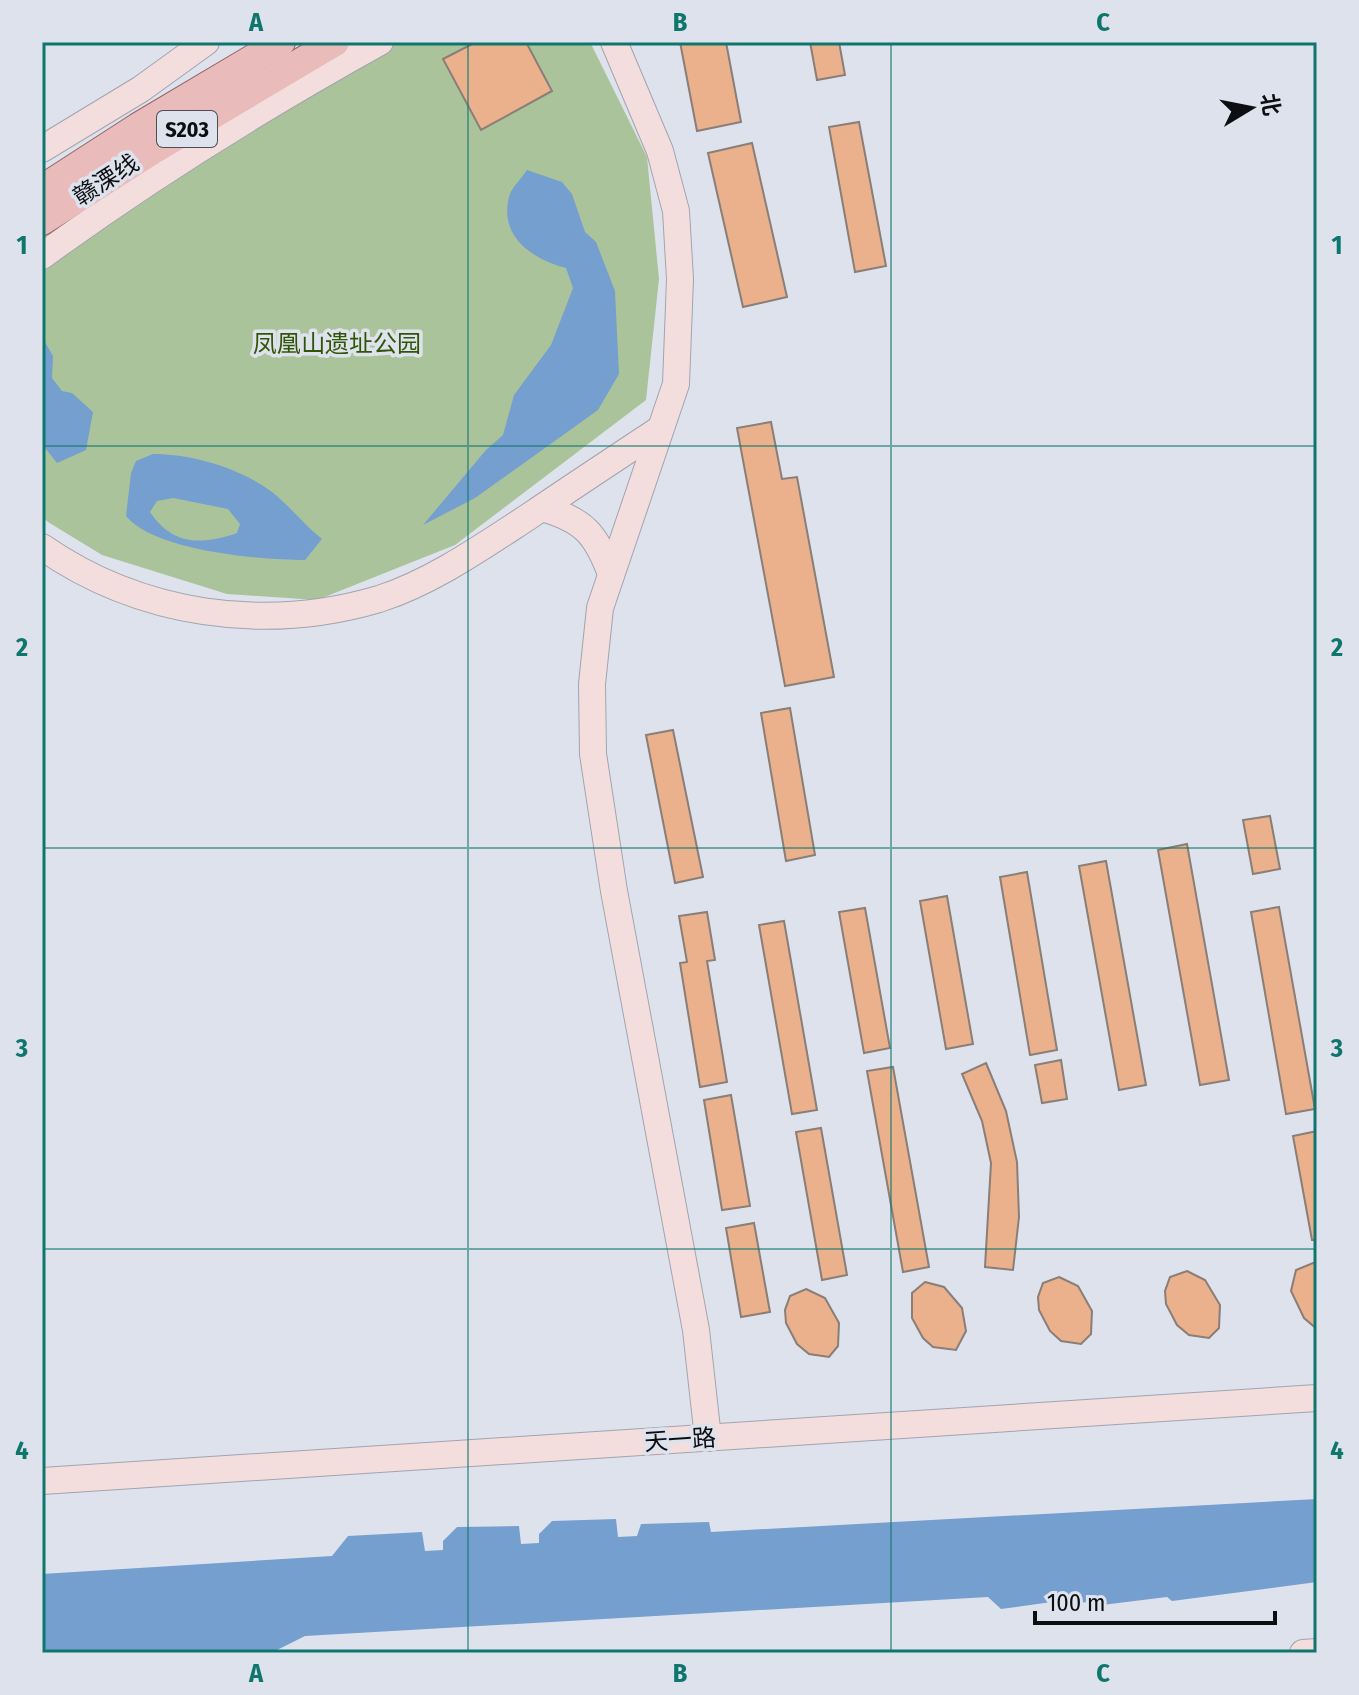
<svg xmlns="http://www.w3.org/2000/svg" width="1359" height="1695" viewBox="0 0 1359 1695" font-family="'Fira Sans Condensed','Noto Sans SC',sans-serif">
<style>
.green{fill:#abc39b}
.water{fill:#759fce;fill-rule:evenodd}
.building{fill:#eab18c;stroke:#897e78;stroke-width:2}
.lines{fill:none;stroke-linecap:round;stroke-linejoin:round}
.secondary-casing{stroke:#a1a4af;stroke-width:28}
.primary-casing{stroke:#926263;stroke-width:30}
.secondary{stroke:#f4dedd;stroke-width:26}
.primary{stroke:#e9bcbb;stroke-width:28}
.grid{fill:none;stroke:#0f766e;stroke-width:2;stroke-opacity:0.55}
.labels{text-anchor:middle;stroke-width:7;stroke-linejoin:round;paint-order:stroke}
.shield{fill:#dee2ed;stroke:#4c4e54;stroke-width:2}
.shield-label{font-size:22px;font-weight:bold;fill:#0d0e12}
.street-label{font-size:24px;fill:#0d0e12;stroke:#dee2ed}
.park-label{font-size:24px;fill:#305605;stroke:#dee2ed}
.neatline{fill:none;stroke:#0f766e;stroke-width:3}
.grid-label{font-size:26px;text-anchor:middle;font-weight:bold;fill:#0f766e}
</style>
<rect width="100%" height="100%" fill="#dee2ed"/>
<path class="green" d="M394,42H590L647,157L659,279L646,400L455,545L317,600L227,594L102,555L48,522L42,517V257Z"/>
<g class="water">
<path d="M527,170L562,182L572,194L585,232L596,242L615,291L619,374L598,410L475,498L423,525L486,450L503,435L514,395L551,345L573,288L566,268C532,259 499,237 509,197C511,188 522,178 527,170Z"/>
<path d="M42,342H45L53,356L52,378L62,391L72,393L93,412L86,450L57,463L42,444Z"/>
<path d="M153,454C192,454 240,468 272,492C290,506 304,525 322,539L305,560C261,560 154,551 126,516L131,473L136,461ZM173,498L228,509L240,524L237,533C201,545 173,546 150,512L157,501Z"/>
<path d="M1317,1499V1582L1172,1601L1167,1597L1102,1605L1097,1601L1070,1604L1066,1600L1001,1609L988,1597L305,1636L271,1653H42V1574L332,1556L348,1536L422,1532L425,1551L443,1550V1541L457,1527L519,1526L521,1544L539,1543V1534L552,1521L616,1519L618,1537L637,1536L641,1524L709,1522L711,1532Z"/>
</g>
<g class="building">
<path d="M476,42H526L552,91L481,130L443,59Z"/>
<path d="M680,42H726L741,122L697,131Z"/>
<path d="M810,42H839L845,75L817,80Z"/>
<path d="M859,122L886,266L855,272L829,127Z"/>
<path d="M752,143L787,297L743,307L708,153Z"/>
<path d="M771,422L782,479L797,477L834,677L785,686L737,428Z"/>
<path d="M790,708L815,855L786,861L761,713Z"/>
<path d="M673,730L703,877L675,883L646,735Z"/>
<path d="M1270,816L1280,869L1253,874L1243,820Z"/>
<path d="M1187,844L1229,1080L1200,1085L1158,850Z"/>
<path d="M1106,861L1146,1085L1119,1090L1079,866Z"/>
<path d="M1027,872L1057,1050L1030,1055L1000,877Z"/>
<path d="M947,896L973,1044L946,1049L920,901Z"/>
<path d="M1279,907L1315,1109L1286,1114L1251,912Z"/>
<path d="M865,908L890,1048L864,1053L839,912Z"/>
<path d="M707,912L715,960L707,961L727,1082L700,1087L680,963L687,962L679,916Z"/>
<path d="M784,921L817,1110L792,1114L759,925Z"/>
<path d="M1061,1060L1067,1099L1042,1103L1035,1065Z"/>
<path d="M986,1063L1006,1111L1017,1162L1019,1217L1013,1270L985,1267L991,1163L982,1121L962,1074Z"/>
<path d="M893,1067L929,1267L903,1272L867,1071Z"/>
<path d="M731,1095L750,1206L722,1210L704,1100Z"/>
<path d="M821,1128L847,1275L822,1280L796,1132Z"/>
<path d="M1317,1131V1240H1312L1293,1136Z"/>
<path d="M754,1223L770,1312L741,1317L726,1228Z"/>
<path d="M1313,1263L1317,1264V1329L1304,1318L1291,1291L1296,1270Z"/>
<path d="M1187,1271L1205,1280L1220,1305L1219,1328L1209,1338L1189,1335L1177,1325L1166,1304L1165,1291L1170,1277Z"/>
<path d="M1059,1277L1078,1286L1092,1311L1091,1334L1081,1344L1061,1341L1050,1331L1039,1310L1038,1297L1043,1283Z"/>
<path d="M925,1282L944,1287L962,1308L966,1331L956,1350L933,1347L923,1338L912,1318V1293Z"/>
<path d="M806,1289L825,1298L839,1323L838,1346L829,1357L809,1354L797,1344L786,1323L785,1310L790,1296Z"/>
</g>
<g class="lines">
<defs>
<g id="secondary">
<path d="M614,42L660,151L676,211L680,279L676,384L600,608L592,684L593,754L614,891L696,1330L708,1438"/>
<path d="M42,149L141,89L206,42"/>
<path d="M42,256C150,177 263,107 380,42"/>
<path d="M542,508C584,520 596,534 611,574"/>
<path d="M42,547C140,615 264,633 379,599C432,582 482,547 528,517C572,487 616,458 660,429"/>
<path d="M42,1481L1317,1398"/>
<path d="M1303,1653L1317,1652"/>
</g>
<g id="primary">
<path d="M42,189L138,127L281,42"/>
<path d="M42,221L153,150L335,42"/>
</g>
</defs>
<use href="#secondary" class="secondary-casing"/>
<use href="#primary" class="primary-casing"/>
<use href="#secondary" class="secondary"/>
<use href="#primary" class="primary"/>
</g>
<path class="grid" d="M468,42V1653M891,42V1653M42,446H1317M42,848H1317M42,1249H1317"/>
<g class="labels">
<rect class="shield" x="157" y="111" width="60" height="36" rx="6"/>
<g class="shield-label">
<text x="187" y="137">S203</text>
</g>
<g class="street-label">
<text transform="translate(106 180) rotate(-33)" y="8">赣溧线</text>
<text transform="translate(680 1440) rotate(-4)" y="8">天一路</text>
</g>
<g class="park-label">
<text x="337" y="352">凤凰山遗址公园</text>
</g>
</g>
<rect width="1359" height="1695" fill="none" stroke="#dee2ed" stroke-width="88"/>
<g transform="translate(1251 108) rotate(80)" stroke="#dee2ed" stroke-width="6" paint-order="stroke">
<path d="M0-6L14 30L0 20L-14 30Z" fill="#0d0e12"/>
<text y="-12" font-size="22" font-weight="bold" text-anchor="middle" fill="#0d0e12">北</text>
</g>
<path d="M1035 1611v12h240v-12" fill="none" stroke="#0d0e12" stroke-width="4"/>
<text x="1047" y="1611" font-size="24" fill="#0d0e12" stroke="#dee2ed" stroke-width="6" paint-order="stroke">100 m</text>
<rect x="44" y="44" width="1271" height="1607" class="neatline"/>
<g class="grid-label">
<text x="256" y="31">A</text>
<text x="680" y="31">B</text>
<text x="1103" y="31">C</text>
<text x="22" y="254">1</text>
<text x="1337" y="254">1</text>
<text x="22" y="656">2</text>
<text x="1337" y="656">2</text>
<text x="22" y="1057">3</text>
<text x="1337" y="1057">3</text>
<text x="22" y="1459">4</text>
<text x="1337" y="1459">4</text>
<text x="256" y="1682">A</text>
<text x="680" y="1682">B</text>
<text x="1103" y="1682">C</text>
</g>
</svg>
